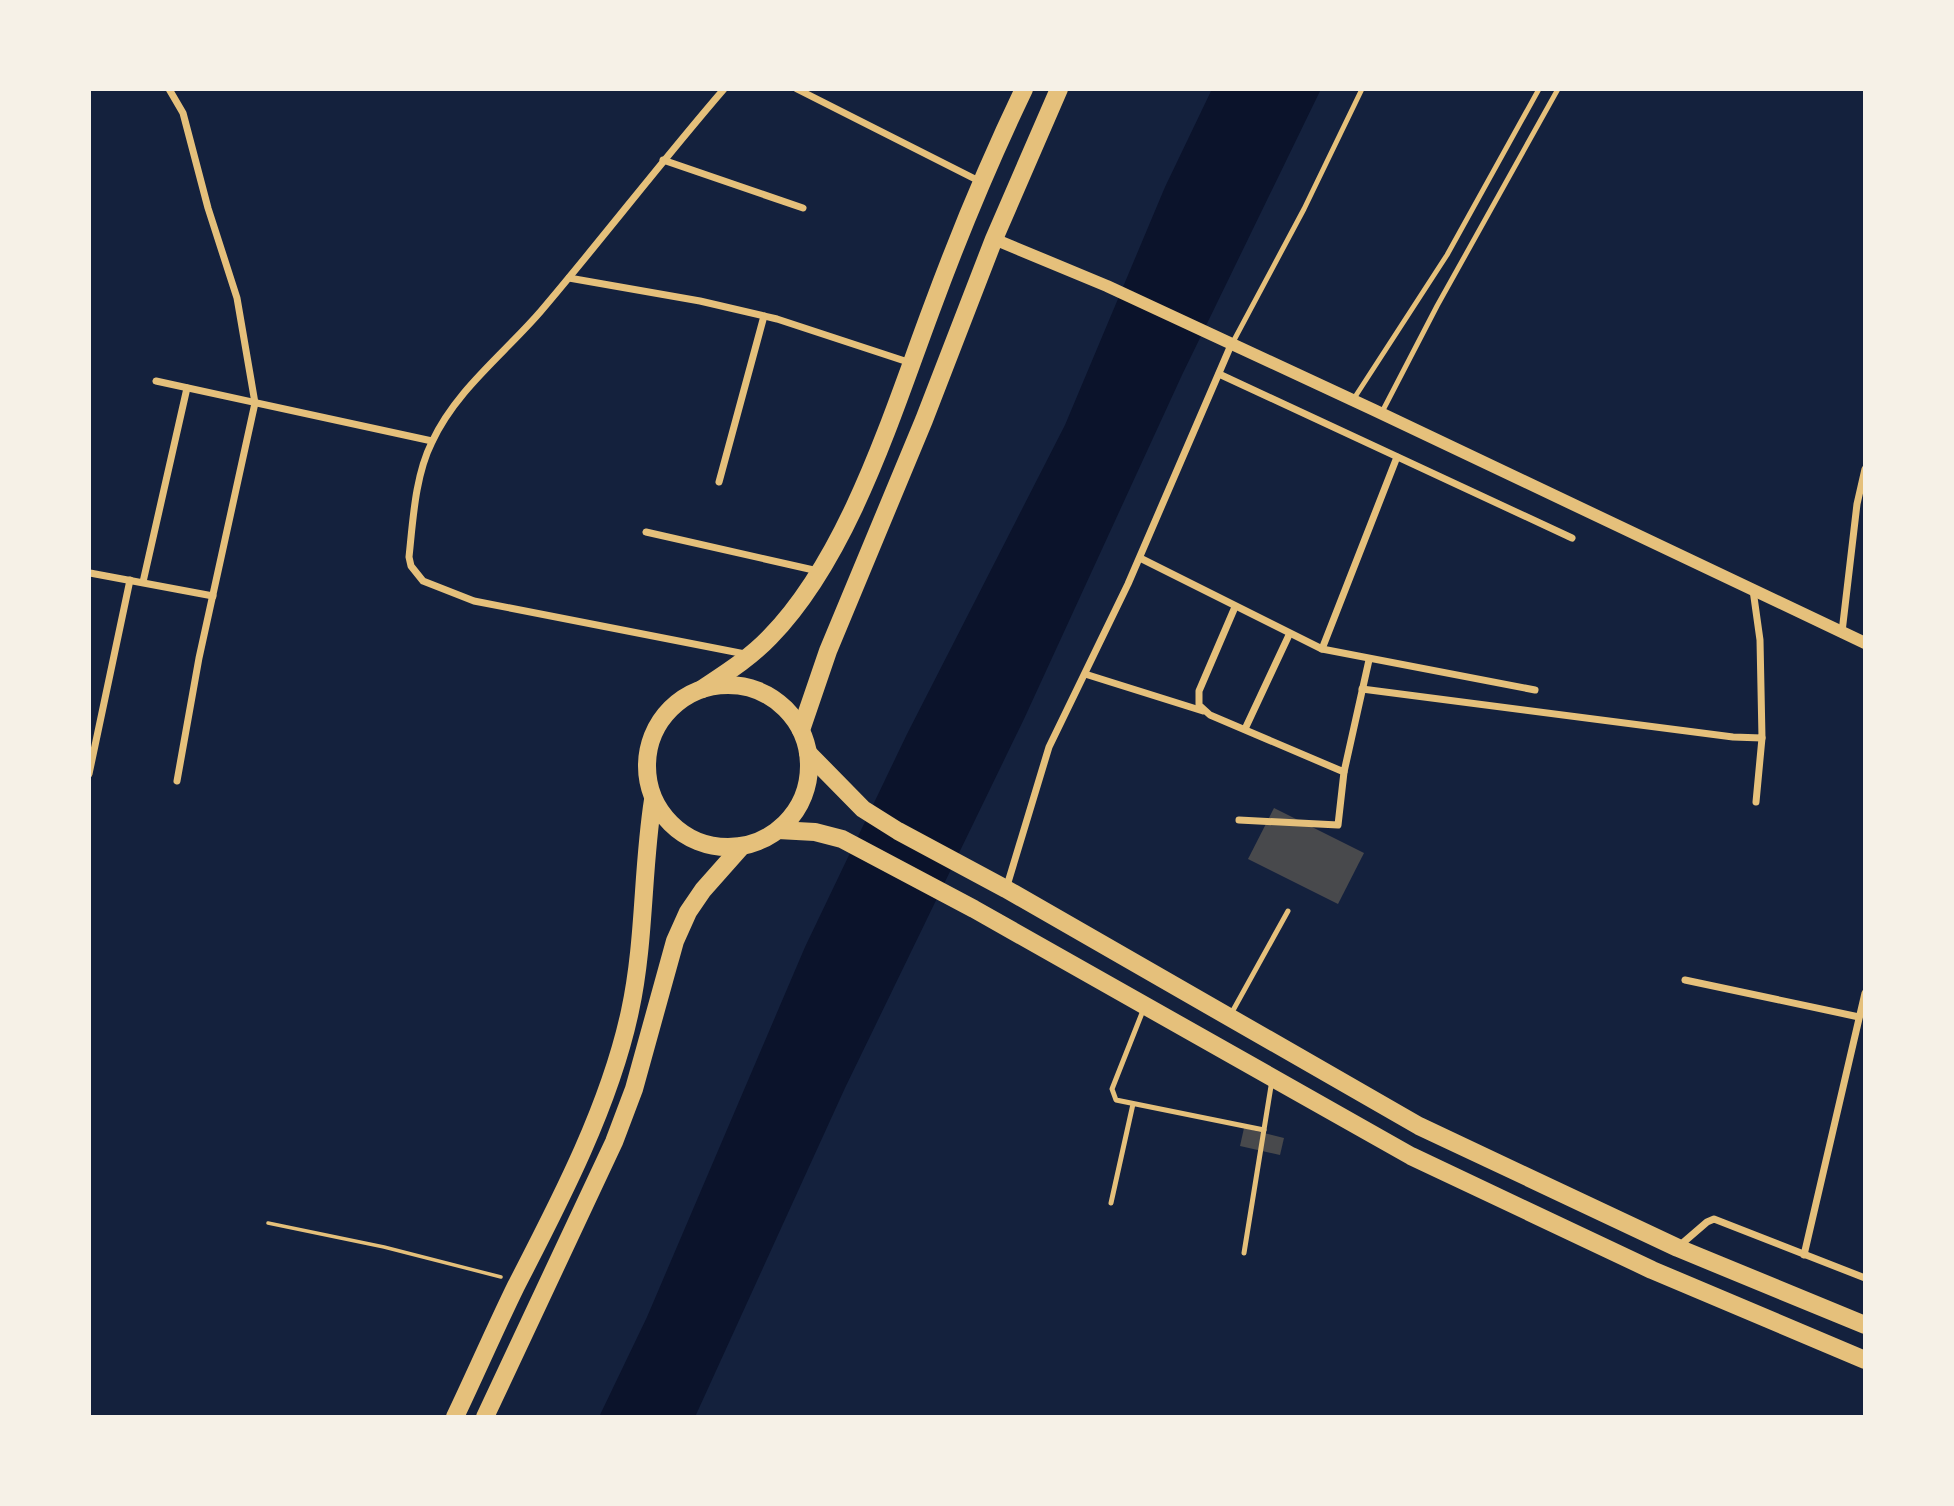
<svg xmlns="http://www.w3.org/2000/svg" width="1954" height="1506" viewBox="0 0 1954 1506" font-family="'Golos Text',sans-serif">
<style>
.water{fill:#0b132b}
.building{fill:#48494c}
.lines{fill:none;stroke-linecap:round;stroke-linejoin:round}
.path{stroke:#e5c07b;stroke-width:3.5}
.service{stroke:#e5c07b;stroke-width:5}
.minor{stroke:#e5c07b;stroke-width:7}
.tertiary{stroke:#e5c07b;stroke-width:12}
.trunk{stroke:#e5c07b;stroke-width:18}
</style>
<rect width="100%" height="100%" fill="#14213d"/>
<path class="water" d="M1212,89H1321L1182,375L1024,719L845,1088L695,1417H599L647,1317L805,947L907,734L1065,425L1165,187Z"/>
<g class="building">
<path d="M1274,808L1364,853L1338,904L1248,859Z"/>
<path d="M1244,1128L1284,1138L1280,1155L1240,1146Z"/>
</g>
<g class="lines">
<path class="path" d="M268,1223L384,1247L501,1277"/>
<g class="service">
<path d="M1233,342L1304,209L1362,89"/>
<path d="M1353,400L1447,255L1539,89"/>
<path d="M1382,412L1437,306L1558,89"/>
<path d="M1144,1008L1112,1089L1116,1100L1264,1130"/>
<path d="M1231,1014L1288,911"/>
<path d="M1111,1203L1133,1104"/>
<path d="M1244,1253L1272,1080"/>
</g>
<g class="minor">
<path d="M169,89L183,113L208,208L237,298L255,403L199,658L177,781"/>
<path d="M724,89C661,162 603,238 541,311C504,354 456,390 432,442C415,476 413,520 409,557L411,566L423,581L474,601L745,654"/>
<path d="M797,89L981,182"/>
<path d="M663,160L803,208"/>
<path d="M569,278L700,301L777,319L911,363"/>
<path d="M1219,374L1572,538"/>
<path d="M156,381L432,441"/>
<path d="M719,482L764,316"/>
<path d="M646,532L818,571"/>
<path d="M1140,558L1322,649L1535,690"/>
<path d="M90,573L213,596"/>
<path d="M143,582L187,388"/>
<path d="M1235,607L1199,691V705L1210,715L1344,772L1369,660"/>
<path d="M1842,632L1857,504L1865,469"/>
<path d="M1322,649L1397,457"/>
<path d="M1085,674L1203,711"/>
<path d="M1362,689L1733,737L1762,738L1760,640L1753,590"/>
<path d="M1245,729L1289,635"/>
<path d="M89,774L130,580"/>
<path d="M1756,802L1762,738"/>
<path d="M1239,820L1338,825L1344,772"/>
<path d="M1006,889L1049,747L1128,584L1231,345"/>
<path d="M1685,980L1859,1017"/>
<path d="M1678,1247L1707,1222L1714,1219L1865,1278"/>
<path d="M1804,1255L1865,993"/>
</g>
<path class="tertiary" d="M994,239L1107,286L1374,410L1865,643"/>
<g class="trunk">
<circle cx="728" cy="766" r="81"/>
<path d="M702,689C726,673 750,658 770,637C850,555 893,411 933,305C960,232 990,160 1024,89"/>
<path d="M801,730L828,651L924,420L994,239L1059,89"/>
<path d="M808,753L863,809L898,831L1006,889L1419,1126L1678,1248L1865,1325"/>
<path d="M778,830L815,832L842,839L974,909L1411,1156L1652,1270L1865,1360"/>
<path d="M455,1417C476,1373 495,1329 516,1286C560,1201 610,1105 630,1011C645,942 642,870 653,800"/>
<path d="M485,1417L614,1142L634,1089L675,941L688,912L703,890L742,846"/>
</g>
</g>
<rect width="1954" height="1506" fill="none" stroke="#f6f1e7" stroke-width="182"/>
</svg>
